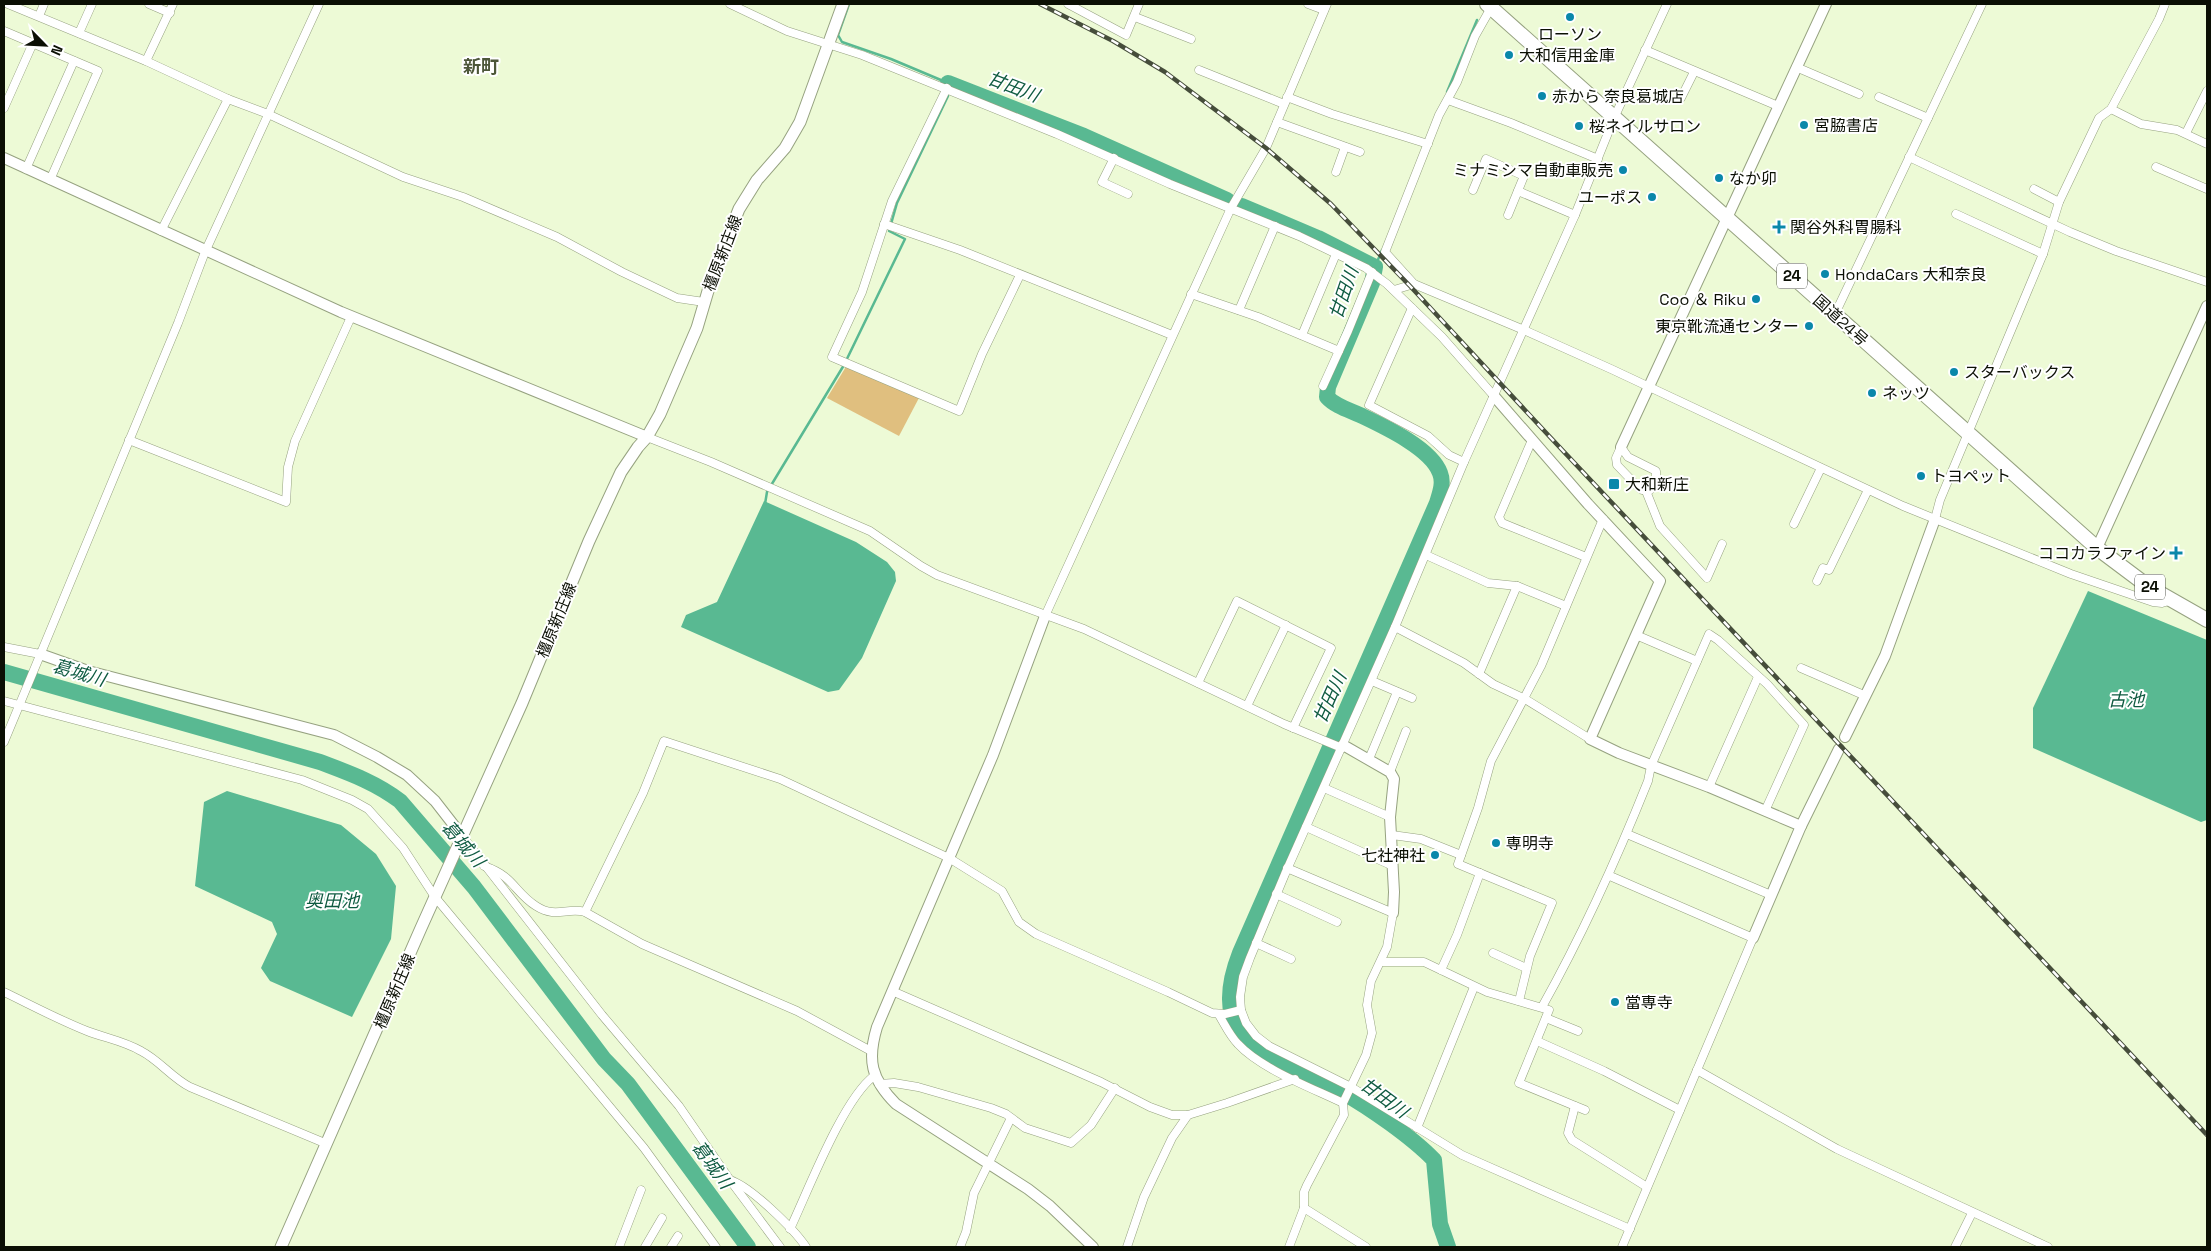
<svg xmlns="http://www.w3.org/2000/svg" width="2211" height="1251" viewBox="0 0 2211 1251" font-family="'Space Grotesk','Noto Sans JP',sans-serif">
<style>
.green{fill:#e0bf7f}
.water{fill:#59b992}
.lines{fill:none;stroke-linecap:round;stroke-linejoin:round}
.stream{stroke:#59b992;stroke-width:2.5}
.river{stroke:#59b992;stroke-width:16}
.minor-casing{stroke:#96a280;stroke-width:9}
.tertiary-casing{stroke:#96a280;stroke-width:12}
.secondary-casing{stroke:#96a280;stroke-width:13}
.trunk-casing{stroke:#96a280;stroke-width:16}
.minor{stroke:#fff;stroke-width:8}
.tertiary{stroke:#fff;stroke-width:10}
.secondary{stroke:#fff;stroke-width:11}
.trunk{stroke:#fff;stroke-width:14}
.rail-casing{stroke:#464d3b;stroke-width:4.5}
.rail{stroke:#fff;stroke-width:2.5;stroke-dasharray:8;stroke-linecap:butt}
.poi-dot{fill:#0a87aa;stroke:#fff;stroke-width:2}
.labels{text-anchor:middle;stroke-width:4;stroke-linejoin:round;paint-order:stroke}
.shield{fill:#fff;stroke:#54574f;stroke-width:1}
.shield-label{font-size:15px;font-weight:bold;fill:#0b0f04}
.poi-label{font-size:16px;fill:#0b0f04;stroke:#fff;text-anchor:start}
.street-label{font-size:16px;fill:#0b0f04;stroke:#fff}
.neighbourhood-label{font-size:18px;font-weight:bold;fill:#4d5739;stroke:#fff}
.water-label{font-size:18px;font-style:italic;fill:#0f5b41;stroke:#fff}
</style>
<rect width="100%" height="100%" fill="#edfad6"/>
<path class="green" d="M847,365L920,396L899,436L827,398Z"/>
<g class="water">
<path d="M764,501L856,542L887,562L895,572L896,581L862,658L839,690L828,692L681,627L686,615L717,602Z"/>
<path d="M2088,591L2207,640V820L2201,822L2033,748V708Z"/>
<path d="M227,791L341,825L376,854L396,886L391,939L352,1017L270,981L261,968L277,934L272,922L195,886L204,802Z"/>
</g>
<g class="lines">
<g class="stream">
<path d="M849,4L838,35L842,42L891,59L948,83"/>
<path d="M1447,92L1477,20"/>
<path d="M1375,267L1382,250"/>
<path d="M765,504L767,492L844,365L905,239L889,231L897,203L948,96"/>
</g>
<g class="river">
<path d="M948,83L1084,136L1227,200"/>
<path d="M1242,206L1318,238L1375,267L1372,283L1328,387L1327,397C1335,406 1349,410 1360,415C1383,426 1431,448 1440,473C1444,483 1440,493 1437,503L1240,953C1202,1050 1277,1055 1342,1092C1369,1107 1413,1138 1434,1160L1440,1224L1448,1247"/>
<path d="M4,672L320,762C349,773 375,782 400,801L474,887L604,1059L628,1084L748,1247"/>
</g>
<defs>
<g id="minor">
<path d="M8,4L146,61L228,99"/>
<path d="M149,4L170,13"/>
<path d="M730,4L787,31L862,55L1057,134L1170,184L1299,236L1366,268L1387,284L1442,337L1494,396"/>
<path d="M1068,4L1126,35L1139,4"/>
<path d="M1308,4L1324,10"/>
<path d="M39,16L44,4"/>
<path d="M1135,17L1191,39"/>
<path d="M4,31L98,71L50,180"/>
<path d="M79,33L92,4"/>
<path d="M1645,50L1778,106"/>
<path d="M146,61L173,4"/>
<path d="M1796,67L1859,94"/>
<path d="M1199,70L1284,104"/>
<path d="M947,88L892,201L862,292L832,357L959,411L982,354L1020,275"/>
<path d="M1287,97L1332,114L1428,144"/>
<path d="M1879,97L1928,118"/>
<path d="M1681,98L1694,72"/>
<path d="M1448,100L1511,123L1598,159"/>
<path d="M4,108L33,43"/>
<path d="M2111,109L2141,124L2177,130L2207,144"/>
<path d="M1277,122L1360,152"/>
<path d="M2186,133L2207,91"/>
<path d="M1909,157L2070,232L2116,251L2207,282"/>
<path d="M1114,158L1102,182L1128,194"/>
<path d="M2156,167L2207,189"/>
<path d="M26,169L74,61"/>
<path d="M1336,172L1345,147"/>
<path d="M2034,189L2059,202"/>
<path d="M1473,190L1486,159L1524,176L1508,215"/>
<path d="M1518,191L1575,215"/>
<path d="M1956,214L2043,254"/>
<path d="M884,224L960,250L1172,335"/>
<path d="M161,231L228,99L268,114L403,177L463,197L557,237L622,272L677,298L704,302"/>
<path d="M1414,284L1385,252L1439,115L1457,82L1475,36L1492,6"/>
<path d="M1394,290L1414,284L1524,330L1611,369L1903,506L2071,574L2153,602L2162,603L2172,600"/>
<path d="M1191,294L1258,317L1339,351"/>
<path d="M1412,308L1369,405L1428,436L1449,455L1464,462"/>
<path d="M1239,310L1275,226"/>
<path d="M1835,314L1982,4"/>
<path d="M1302,335L1336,254"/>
<path d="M1323,386L1348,331L1372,272"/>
<path d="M647,437L711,462L870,531L921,566L937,575L1084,629L1284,724L1342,748"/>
<path d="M129,440L286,502L288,467L295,441L351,317"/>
<path d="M1532,440L1499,517L1502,523L1586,557"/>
<path d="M1621,447L1628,457L1656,471V482L1650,490H1642L1638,487L1617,465L1616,458Z"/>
<path d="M1646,491L1660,526L1707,578L1722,544"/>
<path d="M1935,519L1940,500L2043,254L2059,202L2099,118L2111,109L2159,19L2165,4"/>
<path d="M1794,524L1821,468"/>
<path d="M1426,555L1488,583L1517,586L1566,606"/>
<path d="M1817,581L1823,568L1829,570L1868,490"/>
<path d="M1045,616L1231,208L1266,148L1327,4"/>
<path d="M1395,627L1464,663L1493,684L1525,699L1590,739"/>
<path d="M1636,635L1697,661"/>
<path d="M4,647L40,654"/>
<path d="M1801,668L1866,696"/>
<path d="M1479,674L1517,586"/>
<path d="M1372,681L1412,698"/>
<path d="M1198,683L1237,601L1331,648L1293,728"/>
<path d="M4,701L302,780L352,800L368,809L403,848L435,897L644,1148L716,1247"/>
<path d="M1247,706L1286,625"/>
<path d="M4,742L178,323L205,252L319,4"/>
<path d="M1369,759L1397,692"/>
<path d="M1390,772L1406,731"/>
<path d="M1709,787L1758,677"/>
<path d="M1324,788L1390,817"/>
<path d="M1306,827L1393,866"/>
<path d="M1627,834L1771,895"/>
<path d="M1392,835L1421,839L1461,855"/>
<path d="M463,837L602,1015L679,1106L730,1180L780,1247"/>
<path d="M484,866C514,876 514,892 536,906C556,919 567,907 585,912L642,944L797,1011L871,1051"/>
<path d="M1287,868L1393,913L1387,947L1371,981L1367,1005L1372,1033L1366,1055L1343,1103L1344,1115L1307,1185L1304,1192V1208L1289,1247"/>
<path d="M1610,876L1753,938L1622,1247"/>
<path d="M1276,894L1337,922"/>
<path d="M585,912L643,793L664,741L780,779L949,858L1002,891L1019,922L1036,934L1168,992L1212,1013L1225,1014L1241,1010"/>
<path d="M1256,943L1291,959"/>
<path d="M1493,953L1526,968"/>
<path d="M1381,962H1424L1487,992L1549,1010L1519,1083L1585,1110"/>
<path d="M1441,970L1457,935L1480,873"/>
<path d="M892,991L1101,1082L1150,1107L1172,1115H1188L1227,1103L1295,1079"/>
<path d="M4,992C31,1005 59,1020 87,1031C105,1038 124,1041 141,1051C159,1060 172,1078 190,1087L327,1144"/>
<path d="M1519,1001L1530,956L1552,903L1458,864L1478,808L1491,761L1541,666L1603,519"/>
<path d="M1542,1007C1584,932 1616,861 1648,781L1651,766L1709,634L1718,640L1767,684L1804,725L1765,811"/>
<path d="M1219,1015C1225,1025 1230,1036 1238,1044C1261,1069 1312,1088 1343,1103"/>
<path d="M1546,1018L1578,1031"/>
<path d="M1537,1041L1604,1071L1680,1110"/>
<path d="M1697,1070L1837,1149L2048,1247"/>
<path d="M879,1084L894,1083L918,1087L991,1108L1006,1114L1025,1128L1071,1143L1091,1125L1115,1088"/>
<path d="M1575,1106L1568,1133L1572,1140L1647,1187"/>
<path d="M1417,1128L1474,987"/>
<path d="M730,1180C750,1186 794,1229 806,1247"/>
<path d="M1304,1208L1366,1247"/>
<path d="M790,1229C808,1191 843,1099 874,1076"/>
<path d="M1630,1229L1462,1155L1351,1087L1269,1046L1256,1036L1246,1023L1241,1010L1240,997L1243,977L1250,958L1285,874L1395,627L1464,462L1575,215L1614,118L1667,4"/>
<path d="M619,1247L641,1190"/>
<path d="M645,1247L662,1218"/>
<path d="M671,1247L678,1236"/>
<path d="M960,1247L966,1232L974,1193L1011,1118"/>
<path d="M1127,1247L1144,1197L1172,1138L1188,1115"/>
<path d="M1955,1247L1972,1213"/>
</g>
<g id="tertiary">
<path d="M4,158L341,312L647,437"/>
<path d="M1494,396L1588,504L1660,581L1590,739L1619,753L1709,787L1801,826"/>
<path d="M1621,447L1826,4"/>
<path d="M2097,548L2207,306"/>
<path d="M1045,616L993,755L877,1027C867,1060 871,1079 896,1104L1028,1189L1050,1206L1093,1247"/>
<path d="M40,654L88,671L334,735L377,757L407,775L435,801L463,837"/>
<path d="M1845,737L1885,656L1935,519"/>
<path d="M1343,745L1390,772L1394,779L1390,817L1394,892L1393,913"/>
<path d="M1753,938L1801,826L1839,749"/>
</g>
<path id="secondary" d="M281,1247L421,928L522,703L589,541L621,472L638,447L647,437L660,414L697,328L713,274L739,209L757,180L785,148L800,122L843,4"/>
<path id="trunk" d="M1487,4L2097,548L2149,587L2207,620"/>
</defs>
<use href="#minor" class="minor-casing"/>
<use href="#tertiary" class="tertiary-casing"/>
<use href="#secondary" class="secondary-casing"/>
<use href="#trunk" class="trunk-casing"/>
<use href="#minor" class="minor"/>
<use href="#tertiary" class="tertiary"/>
<use href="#secondary" class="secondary"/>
<use href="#trunk" class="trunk"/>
<defs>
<path id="rail" d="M1040,4L1113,41L1165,72L1266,148L1331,204L1410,286L1550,437L2207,1135"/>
</defs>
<use href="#rail" class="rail-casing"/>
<use href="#rail" class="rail"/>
</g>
<g class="poi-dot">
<circle cx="1570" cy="17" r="5"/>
<circle cx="1509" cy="55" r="5"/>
<circle cx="1542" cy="96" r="5"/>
<circle cx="1804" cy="125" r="5"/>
<circle cx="1579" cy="126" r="5"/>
<circle cx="1623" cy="170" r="5"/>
<circle cx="1719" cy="178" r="5"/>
<circle cx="1652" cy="197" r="5"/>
<path d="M1776.5 219.5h5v5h5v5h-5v5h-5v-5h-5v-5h5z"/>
<circle cx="1825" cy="274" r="5"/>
<circle cx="1756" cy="299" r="5"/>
<circle cx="1809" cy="326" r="5"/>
<circle cx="1954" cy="372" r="5"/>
<circle cx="1872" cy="393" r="5"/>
<circle cx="1921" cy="476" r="5"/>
<rect x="1608" y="478" width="12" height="12" rx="2.5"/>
<path d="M2173.5 545.5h5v5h5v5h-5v5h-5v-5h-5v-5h5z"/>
<circle cx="1496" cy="843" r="5"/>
<circle cx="1435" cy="855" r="5"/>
<circle cx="1615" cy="1002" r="5"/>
</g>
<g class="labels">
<g class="shield">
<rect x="1777" y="263.5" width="30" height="25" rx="4"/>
<rect x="2135" y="574.5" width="30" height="25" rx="4"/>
</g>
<g class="shield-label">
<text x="1792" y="281">24</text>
<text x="2150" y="592">24</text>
</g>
<g class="poi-label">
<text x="1570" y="40" text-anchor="middle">ローソン</text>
<text x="1519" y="61">大和信用金庫</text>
<text x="1552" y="102">赤から 奈良葛城店</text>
<text x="1814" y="131">宮脇書店</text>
<text x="1589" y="132">桜ネイルサロン</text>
<text x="1613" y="176" text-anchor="end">ミナミシマ自動車販売</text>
<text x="1729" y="184">なか卯</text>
<text x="1642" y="203" text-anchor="end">ユーポス</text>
<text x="1790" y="233">関谷外科胃腸科</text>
<text x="1835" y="280">HondaCars 大和奈良</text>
<text x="1746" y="305" text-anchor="end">Coo ＆ Riku</text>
<text x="1799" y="332" text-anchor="end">東京靴流通センター</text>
<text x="1964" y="378">スターバックス</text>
<text x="1882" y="399">ネッツ</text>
<text x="1931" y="482">トヨペット</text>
<text x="1625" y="490">大和新庄</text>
<text x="2166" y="559" text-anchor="end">ココカラファイン</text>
<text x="1506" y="849">専明寺</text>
<text x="1425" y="861" text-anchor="end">七社神社</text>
<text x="1625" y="1008">當専寺</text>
</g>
<g class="street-label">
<text transform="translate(722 253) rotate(-69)" y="6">橿原新庄線</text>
<text transform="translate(1841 320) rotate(42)" y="6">国道24号</text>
<text transform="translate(556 620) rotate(-68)" y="6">橿原新庄線</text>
<text transform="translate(394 991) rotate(-67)" y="6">橿原新庄線</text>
</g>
<g class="neighbourhood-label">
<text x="481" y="73">新町</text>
</g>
<g class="water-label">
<text transform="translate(1013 87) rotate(21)" y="6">甘田川</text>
<text transform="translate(1344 293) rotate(-71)" y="6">甘田川</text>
<text transform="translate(79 673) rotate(16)" y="6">葛城川</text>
<text transform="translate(1330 698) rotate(-66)" y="6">甘田川</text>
<text x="2126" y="706">古池</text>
<text transform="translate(463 844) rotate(49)" y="6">葛城川</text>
<text x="332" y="907">奥田池</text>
<text transform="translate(1384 1098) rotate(36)" y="6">甘田川</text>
<text transform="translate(712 1165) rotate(54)" y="6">葛城川</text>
</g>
</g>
<rect width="2211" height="1251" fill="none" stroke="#0b0f04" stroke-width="10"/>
<g transform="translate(45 45) rotate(114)" stroke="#ffffff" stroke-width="4" paint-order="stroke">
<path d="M0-4L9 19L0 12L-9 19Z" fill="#0b0f04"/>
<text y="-8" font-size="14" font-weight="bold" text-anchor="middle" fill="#0b0f04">N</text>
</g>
</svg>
